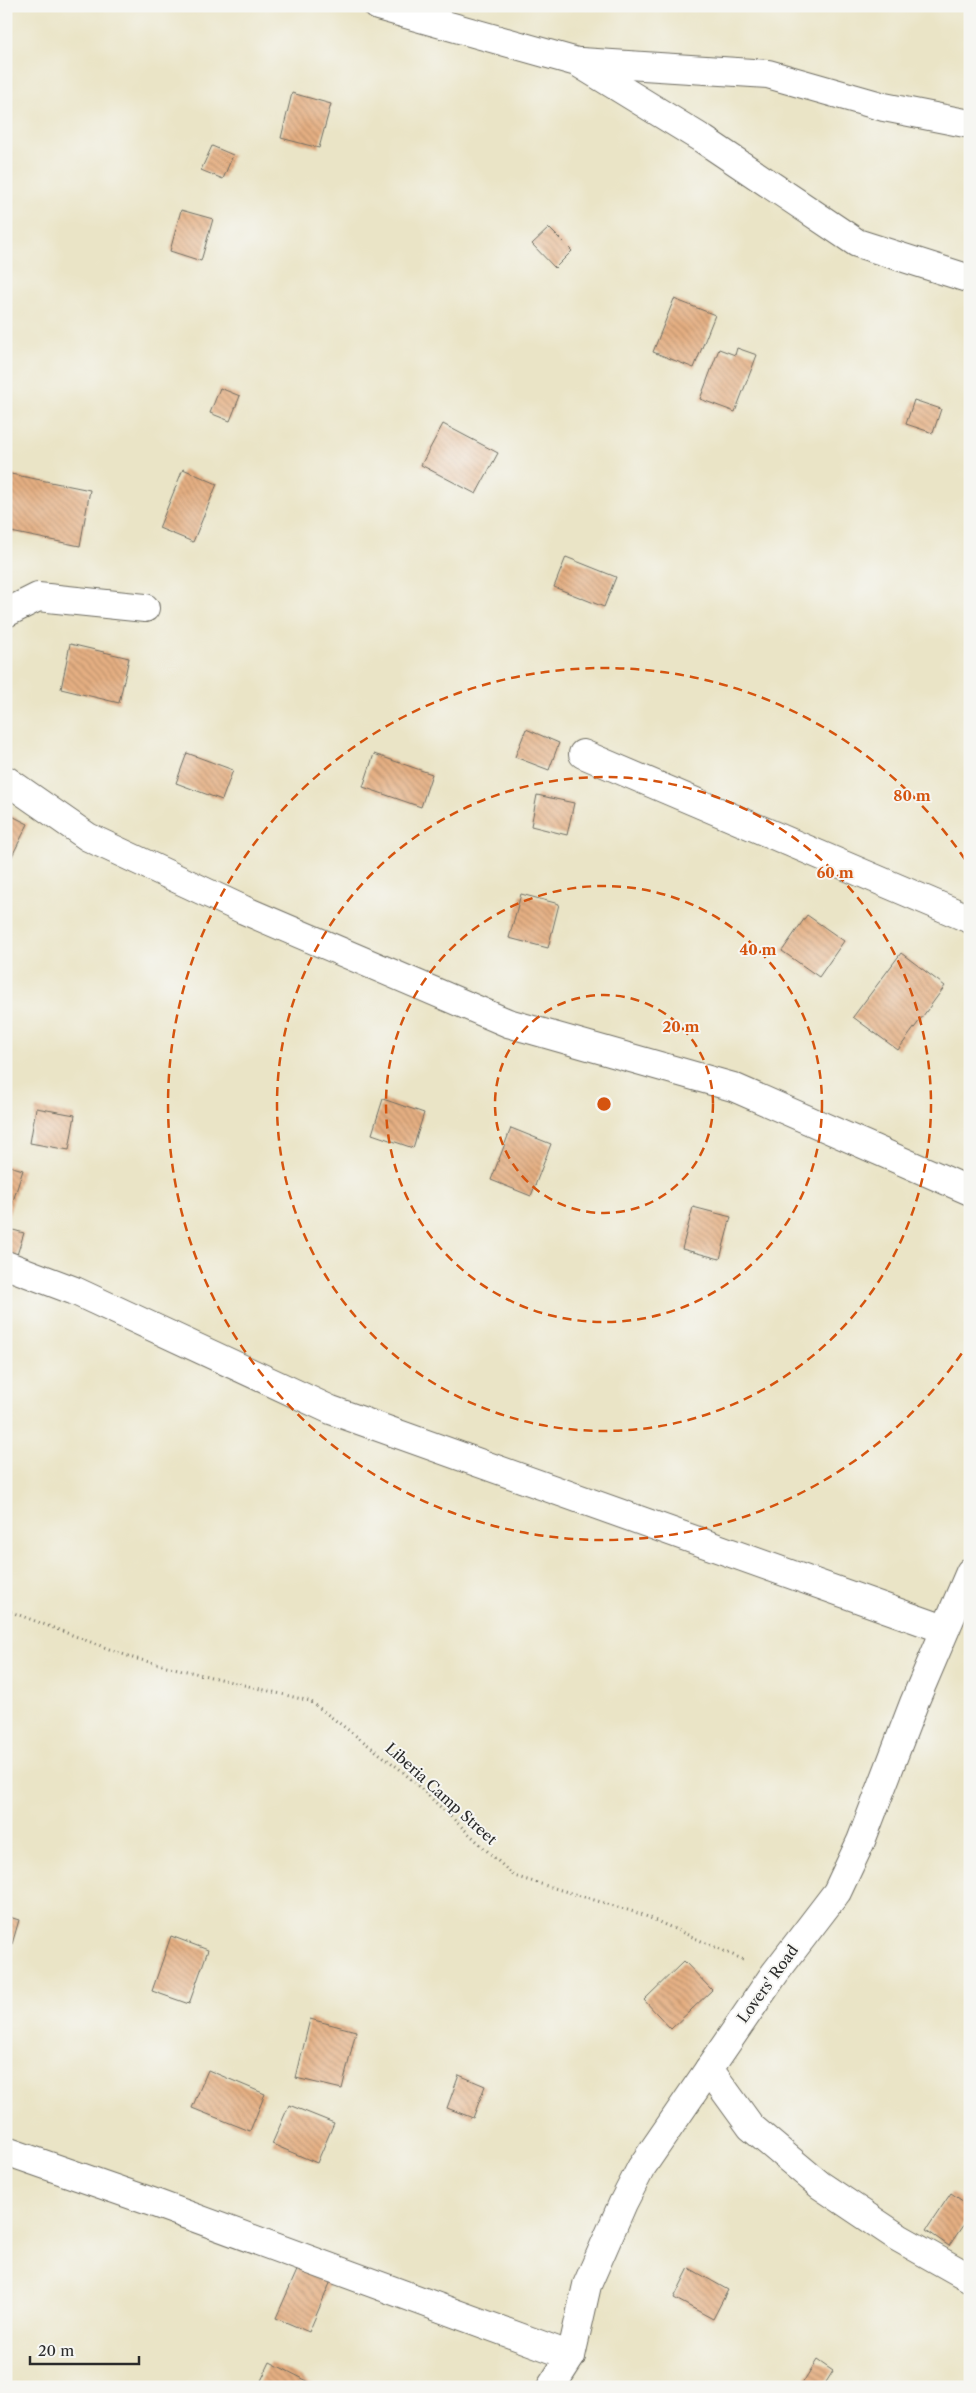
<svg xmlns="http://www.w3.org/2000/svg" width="976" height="2393" viewBox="0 0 976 2393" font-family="'Libre Caslon Text',serif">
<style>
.building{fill:url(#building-back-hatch)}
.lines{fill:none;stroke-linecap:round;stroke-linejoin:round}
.street-casing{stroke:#6e6c61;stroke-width:30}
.path{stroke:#6e6c61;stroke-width:3;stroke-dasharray:1 4;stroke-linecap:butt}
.street{stroke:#fff;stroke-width:28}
.ring{fill:none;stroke:#d5540f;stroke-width:2.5;stroke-dasharray:9 6}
.labels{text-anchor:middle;stroke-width:4;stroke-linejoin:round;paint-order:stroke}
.street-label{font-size:15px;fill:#2b2b2b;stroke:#f6f6f2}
.centre{fill:#d5540f;stroke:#f6f6f2;stroke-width:2.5}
.ring-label{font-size:15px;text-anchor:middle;font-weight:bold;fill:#d5540f;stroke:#f6f6f2;stroke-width:4;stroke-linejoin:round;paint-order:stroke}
</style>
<defs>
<pattern id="building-back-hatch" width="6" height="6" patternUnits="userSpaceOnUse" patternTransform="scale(1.25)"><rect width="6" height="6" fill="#e5af82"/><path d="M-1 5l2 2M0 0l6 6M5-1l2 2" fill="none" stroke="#ba8f6b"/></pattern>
</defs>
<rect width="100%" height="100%" fill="#f6f6f2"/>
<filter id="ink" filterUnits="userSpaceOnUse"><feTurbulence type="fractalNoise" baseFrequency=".02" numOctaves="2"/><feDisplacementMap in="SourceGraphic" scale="10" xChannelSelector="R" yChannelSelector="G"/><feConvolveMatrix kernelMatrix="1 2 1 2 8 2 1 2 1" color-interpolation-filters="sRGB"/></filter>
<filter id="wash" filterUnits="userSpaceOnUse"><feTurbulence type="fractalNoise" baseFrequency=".0096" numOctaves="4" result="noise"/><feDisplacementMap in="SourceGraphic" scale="20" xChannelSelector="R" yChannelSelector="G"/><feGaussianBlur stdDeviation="1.12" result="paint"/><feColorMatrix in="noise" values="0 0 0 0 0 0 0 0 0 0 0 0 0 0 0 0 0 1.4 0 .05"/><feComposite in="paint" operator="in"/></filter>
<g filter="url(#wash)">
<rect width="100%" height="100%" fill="#eae4c6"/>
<g id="blocks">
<g class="building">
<path d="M292,93L331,104L319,148L281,138Z"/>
<path d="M212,146L233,155L223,179L201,170Z"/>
<path d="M181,210L213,219L201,261L170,251Z"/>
<path d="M549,228L572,251L555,268L532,244Z"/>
<path d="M674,299L715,315L694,368L653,352Z"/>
<path d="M737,348L757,355L735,412L700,399L719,349L735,355Z"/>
<path d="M220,388L240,396L230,421L210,413Z"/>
<path d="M914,400L941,409L933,433L906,424Z"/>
<path d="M443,424L498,453L476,494L421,465Z"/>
<path d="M183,469L217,484L193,542L159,528Z"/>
<path d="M6,473L90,490L80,546L6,531Z"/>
<path d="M566,557L616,577L604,607L554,587Z"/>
<path d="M70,644L129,658L119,703L61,689Z"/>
<path d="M526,729L559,743L549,770L515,757Z"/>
<path d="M187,753L233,770L222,800L176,783Z"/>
<path d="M374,754L432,774L421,807L363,787Z"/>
<path d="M537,795L574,803L567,835L531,826Z"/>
<path d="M6,813L28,824L6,868Z"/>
<path d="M521,894L559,904L548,948L509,938Z"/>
<path d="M807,915L844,941L819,977L782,951Z"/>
<path d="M901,953L945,986L898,1050L853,1017Z"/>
<path d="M383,1099L424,1113L413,1148L372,1134Z"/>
<path d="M36,1108L75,1115L69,1150L30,1143Z"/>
<path d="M511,1128L551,1144L531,1196L491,1180Z"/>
<path d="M6,1165L23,1170L7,1220L6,1219Z"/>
<path d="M693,1207L731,1217L720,1259L682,1249Z"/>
<path d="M6,1228L24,1233L16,1258L6,1255Z"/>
<path d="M6,1916L19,1920L10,1951L6,1950Z"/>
<path d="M171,1936L208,1950L189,2004L152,1991Z"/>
<path d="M684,1961L712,1990L671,2029L644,2000Z"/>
<path d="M310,2019L356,2031L342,2089L296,2078Z"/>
<path d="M208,2070L265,2094L250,2131L192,2108Z"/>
<path d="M459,2075L485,2086L473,2118L447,2108Z"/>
<path d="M289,2105L334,2123L317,2163L272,2144Z"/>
<path d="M951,2193L970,2206V2215L949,2246L926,2230Z"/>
<path d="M299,2266L331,2281L309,2332L276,2318Z"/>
<path d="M689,2268L728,2290L713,2319L674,2298Z"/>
<path d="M817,2360L833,2371L823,2387H800Z"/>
<path d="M270,2362L319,2387H258Z"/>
</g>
</g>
</g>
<g filter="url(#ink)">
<use href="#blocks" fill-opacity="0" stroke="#6e6c61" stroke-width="1"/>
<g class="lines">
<defs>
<g id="street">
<path d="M378,6L577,62L704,140L857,243L970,279"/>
<path d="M581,62L768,74L884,107L970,124"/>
<path d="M6,613L38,597L145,608"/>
<path d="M583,754L970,919"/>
<path d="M6,780L88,837L244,910L508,1023L733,1087L970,1191"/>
<path d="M6,1265L75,1291L331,1410L944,1629"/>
<path d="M709,2069L751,2127L820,2185L899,2238L970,2278"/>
<path d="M6,2151L152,2202L571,2356"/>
<path d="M551,2387L571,2356L587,2285L623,2203L641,2168L775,1973L837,1892L861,1841L914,1703L970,1572"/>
</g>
</defs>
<use href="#street" class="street-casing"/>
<path class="path" d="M6,1610L133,1658L310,1701L401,1770L514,1876L641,1914L744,1960"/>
<use href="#street" class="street"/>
</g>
</g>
<g class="ring">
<circle cx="604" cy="1104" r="109"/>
<circle cx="604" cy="1104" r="218"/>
<circle cx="604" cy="1104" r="327"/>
<path d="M970 1341A436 436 0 1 1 970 867"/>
</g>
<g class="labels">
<g class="street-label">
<text transform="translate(441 1794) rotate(42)" y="5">Liberia Camp Street</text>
<text transform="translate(768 1984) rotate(-54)" y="5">Lovers' Road</text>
</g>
</g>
<circle cx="604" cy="1104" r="8" class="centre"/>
<g class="ring-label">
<text x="912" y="801">80 m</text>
<text x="835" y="878">60 m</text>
<text x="758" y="955">40 m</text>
<text x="681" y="1032">20 m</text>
</g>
<rect width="976" height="2393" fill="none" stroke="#f6f6f2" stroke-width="25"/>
<path d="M30 2356v8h109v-8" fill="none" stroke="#2b2b2b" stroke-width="2.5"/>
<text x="38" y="2356" font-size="15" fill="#2b2b2b" stroke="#f6f6f2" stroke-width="4" paint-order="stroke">20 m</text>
</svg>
